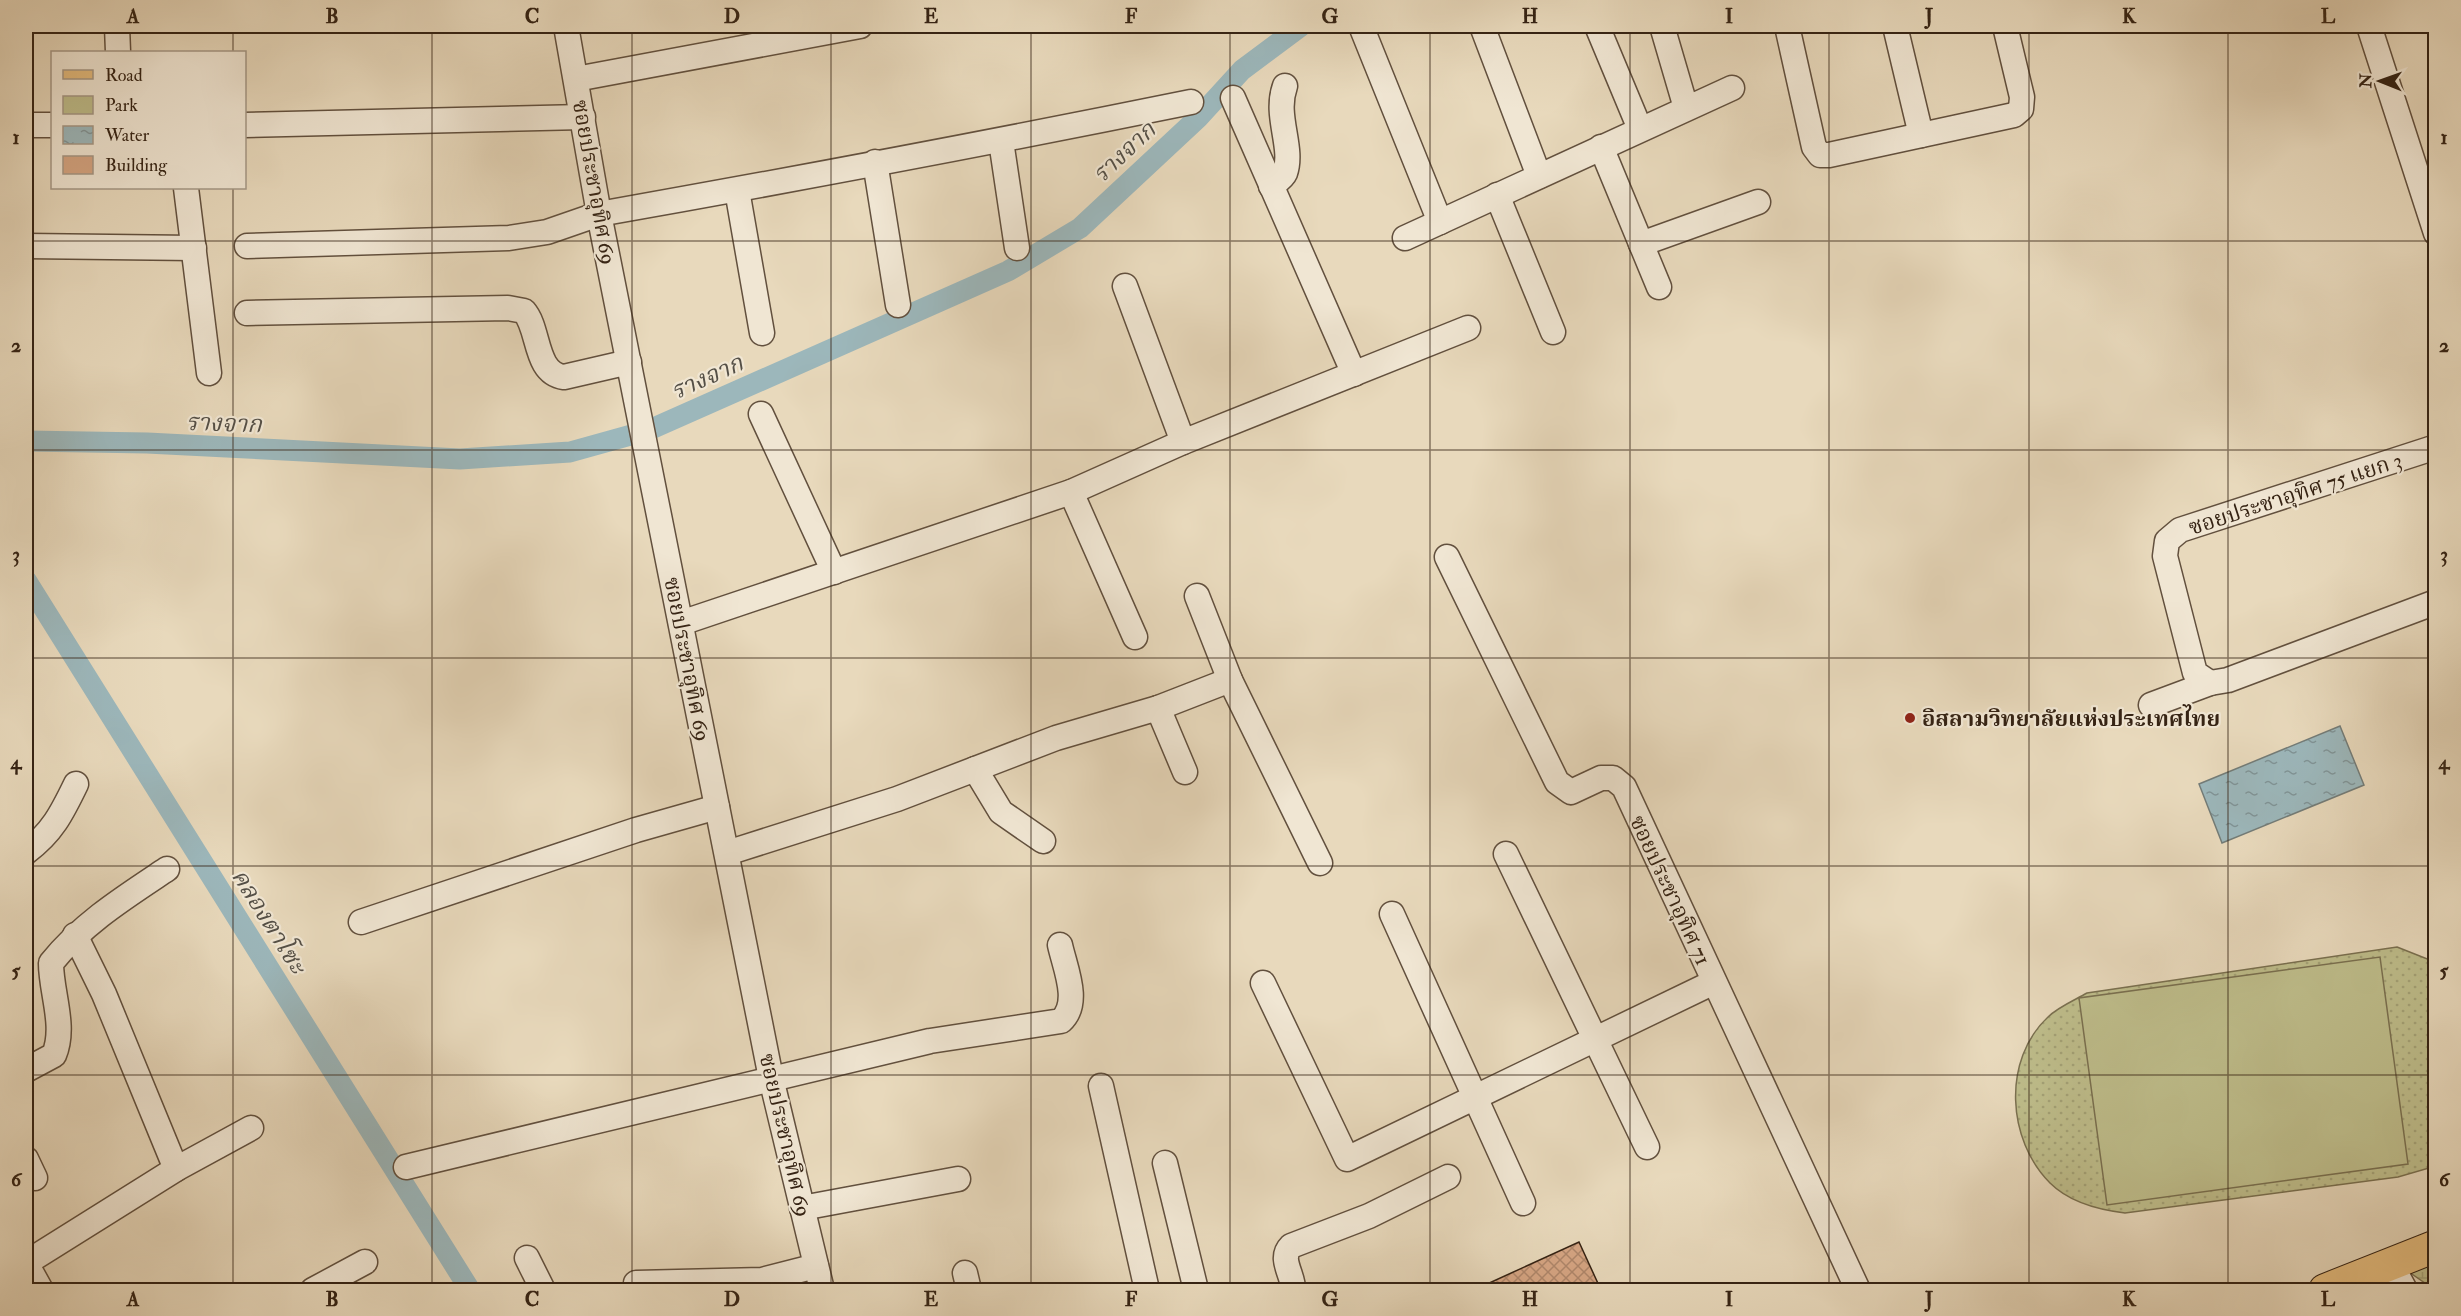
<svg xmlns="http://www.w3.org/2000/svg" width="2461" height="1316" viewBox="0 0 2461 1316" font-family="'IM FELL Double Pica','Noto Serif Thai',serif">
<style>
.grass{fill:url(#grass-dots);stroke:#7a7050;stroke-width:1.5}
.wetland{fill:url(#wetland-marsh);stroke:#7a7050;stroke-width:1.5}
.green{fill:#bebd8b;stroke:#7a7050;stroke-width:1.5}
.water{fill:url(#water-ripples);stroke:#737c78;stroke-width:1.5}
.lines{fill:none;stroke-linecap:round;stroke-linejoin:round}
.canal{stroke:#9cb7bb;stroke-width:21}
.building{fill:url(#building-cross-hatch);stroke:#352314;stroke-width:1.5}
.minor-casing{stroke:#62503e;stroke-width:27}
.major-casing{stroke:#352314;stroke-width:34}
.minor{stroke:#f0e6d3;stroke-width:24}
.major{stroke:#e4bc7e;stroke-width:32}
.grid{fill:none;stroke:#352314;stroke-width:1.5;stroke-opacity:0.55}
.poi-dot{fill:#8f2418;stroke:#f0e6d3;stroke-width:2}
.labels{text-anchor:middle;stroke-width:4.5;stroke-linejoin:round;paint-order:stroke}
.street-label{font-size:22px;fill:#352314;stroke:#f0e6d3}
.poi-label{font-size:22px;font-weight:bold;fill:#352314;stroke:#f0e6d3;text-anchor:start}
.water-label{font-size:24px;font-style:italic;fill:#544f46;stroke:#f0e6d3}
.neatline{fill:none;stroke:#352314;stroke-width:2}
.grid-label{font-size:20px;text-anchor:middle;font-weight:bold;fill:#352314}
</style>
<defs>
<pattern id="grass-dots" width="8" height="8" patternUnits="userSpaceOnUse" patternTransform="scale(1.5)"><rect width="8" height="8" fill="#bebd8b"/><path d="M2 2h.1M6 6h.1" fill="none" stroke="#a4a277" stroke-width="1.8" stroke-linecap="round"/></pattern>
<pattern id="wetland-marsh" width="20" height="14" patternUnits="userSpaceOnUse" patternTransform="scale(1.5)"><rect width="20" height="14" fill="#bebd8b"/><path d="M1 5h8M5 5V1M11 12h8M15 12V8" fill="none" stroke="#a4a277"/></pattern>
<pattern id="water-ripples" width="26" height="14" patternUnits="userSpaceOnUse" patternTransform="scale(1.5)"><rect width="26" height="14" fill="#9cb7bb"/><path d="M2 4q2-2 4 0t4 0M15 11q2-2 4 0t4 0" fill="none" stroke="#809497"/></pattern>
<pattern id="building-cross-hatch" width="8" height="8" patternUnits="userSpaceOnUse" patternTransform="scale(1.5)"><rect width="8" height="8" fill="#d5a583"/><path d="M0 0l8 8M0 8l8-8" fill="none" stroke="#ae866a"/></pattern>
</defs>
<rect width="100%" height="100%" fill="#e8d9bc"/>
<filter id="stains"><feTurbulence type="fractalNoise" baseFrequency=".00333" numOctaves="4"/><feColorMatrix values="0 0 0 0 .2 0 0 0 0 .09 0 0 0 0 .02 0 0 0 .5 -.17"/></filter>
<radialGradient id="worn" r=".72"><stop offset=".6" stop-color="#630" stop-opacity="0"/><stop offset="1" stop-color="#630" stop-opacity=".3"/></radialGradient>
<path class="grass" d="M2397,947L2435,962L2436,1166L2398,1177L2125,1213C2100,1210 2069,1202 2050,1183C2007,1140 2002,1060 2048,1017C2058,1007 2075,1000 2087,993Z"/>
<path class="wetland" d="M2435,1261V1290L2409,1272Z"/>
<path class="green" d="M2380,957L2408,1164L2107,1205L2079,998Z"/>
<path class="water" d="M2340,726L2364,785L2222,843L2199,784Z"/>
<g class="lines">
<g class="canal">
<path d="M26,441L147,443L460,459L570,452L649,430L1008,271L1080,228L1199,117L1242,70L1301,26"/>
<path d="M26,580L470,1290"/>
</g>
</g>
<path class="building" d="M1579,1242L1601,1290H1474Z"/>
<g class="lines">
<defs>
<g id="minor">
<path d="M117,26L118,52"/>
<path d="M566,26L599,214L771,1078L822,1290"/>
<path d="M1361,26L1440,222"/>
<path d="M1482,26L1539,176"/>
<path d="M1597,26L1640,129"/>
<path d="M1662,26L1686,108"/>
<path d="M1787,26L1814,147L1820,155H1829L2014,115L2021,109L2022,97L2005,26"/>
<path d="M1895,26L1921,135"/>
<path d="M2369,26L2436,233"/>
<path d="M576,79L860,26"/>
<path d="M1233,98L1354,374"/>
<path d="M26,125H52"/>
<path d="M244,125L583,117"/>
<path d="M1001,141L1017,248"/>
<path d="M1601,147L1659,287"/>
<path d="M875,162L898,305"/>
<path d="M1271,186C1276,182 1283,178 1285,173C1294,147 1274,116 1285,86"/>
<path d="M186,188L209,373"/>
<path d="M737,190L762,333"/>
<path d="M1497,195L1553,332"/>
<path d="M1405,238L1732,88"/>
<path d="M1641,244L1758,202"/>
<path d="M26,246L194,248"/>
<path d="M247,246L509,238L547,232L599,214C797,179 994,142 1191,102"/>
<path d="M1125,286L1183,442"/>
<path d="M247,313L508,308L524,311C540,329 534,373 564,377L629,362"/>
<path d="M761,414L834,572"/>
<path d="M1071,492L1135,637"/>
<path d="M1447,557L1557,782L1571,792L1601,778H1613L1624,787L1858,1290"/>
<path d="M1197,596L1230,680L1320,863"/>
<path d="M681,623L1071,492L1183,442L1468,328"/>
<path d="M2210,683L2195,673L2165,556L2167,541L2180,530L2436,447"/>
<path d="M2151,705L2210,683L2228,680L2436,602"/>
<path d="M1158,708L1185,772"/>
<path d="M975,769L1001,812L1043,841"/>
<path d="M26,852C52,833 62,813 76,784"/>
<path d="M727,853L897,799L1056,738L1158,708L1230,680"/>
<path d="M1506,854L1647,1147"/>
<path d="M1392,914L1523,1203"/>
<path d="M361,922L636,830L717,807"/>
<path d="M75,935L104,994L176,1169"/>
<path d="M1263,983L1347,1159L1714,982"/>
<path d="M26,1070L54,1055C66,1026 51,993 51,963C83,923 125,897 167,869"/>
<path d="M1101,1086L1147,1290"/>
<path d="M26,1159L35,1178"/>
<path d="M1165,1163L1196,1290"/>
<path d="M406,1167L930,1041L1061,1021C1081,1003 1065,968 1060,945"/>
<path d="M802,1208L958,1179"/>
<path d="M527,1258L543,1290"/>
<path d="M26,1263L176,1169L251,1128"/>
<path d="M26,1263L41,1290"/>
<path d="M2391,1264L2405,1290"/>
<path d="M965,1273L969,1290"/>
<path d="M636,1283L762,1280L816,1266"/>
<path d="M313,1290L365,1262"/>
<path d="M1293,1290C1294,1275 1278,1259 1291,1246L1369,1216L1448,1177"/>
</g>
<path id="major" d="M2325,1290L2436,1246"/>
</defs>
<use href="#minor" class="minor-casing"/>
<use href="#major" class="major-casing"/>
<use href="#minor" class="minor"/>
<use href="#major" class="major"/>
</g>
<path class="grid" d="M233,26V52M432,26V1290M632,26V1290M831,26V1290M1031,26V1290M1230,26V1290M1430,26V1290M1630,26V1290M1829,26V1290M2029,26V1290M2228,26V1290M233,188V1290M26,241H2436M26,450H2436M26,658H2436M26,866H2436M26,1075H2436"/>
<circle class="poi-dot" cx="1910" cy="718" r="6"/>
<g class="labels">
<g class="street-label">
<text transform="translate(595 182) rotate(80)" y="8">ซอยประชาอุทิศ 69</text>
<text transform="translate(2295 493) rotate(-18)" y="8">ซอยประชาอุทิศ 75 แยก 3</text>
<text transform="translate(688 659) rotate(79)" y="8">ซอยประชาอุทิศ 69</text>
<text transform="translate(1671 890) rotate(65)" y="8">ซอยประชาอุทิศ 71</text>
<text transform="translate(786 1135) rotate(77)" y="8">ซอยประชาอุทิศ 69</text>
</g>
<g class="poi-label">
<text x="1922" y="726">อิสลามวิทยาลัยแห่งประเทศไทย</text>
</g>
<g class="water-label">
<text transform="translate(1124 152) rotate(-43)" y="8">รางจาก</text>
<text transform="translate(707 377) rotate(-24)" y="8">รางจาก</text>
<text transform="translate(224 423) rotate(2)" y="8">รางจาก</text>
<text transform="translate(269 921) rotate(58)" y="8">คลองตาโซะ</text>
</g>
</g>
<rect width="2461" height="1316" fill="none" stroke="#e8d9bc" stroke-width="66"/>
<rect x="51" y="51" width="195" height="138" fill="#f0e6d3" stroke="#a59887" stroke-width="1.5"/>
<rect x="63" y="70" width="30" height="9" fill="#e4bc7e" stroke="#a59887" stroke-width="1.5"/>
<text x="105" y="81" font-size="18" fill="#352314">Road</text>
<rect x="63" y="96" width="30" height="18" fill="#bebd8b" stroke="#a59887" stroke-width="1.5"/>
<text x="105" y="111" font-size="18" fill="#352314">Park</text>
<rect x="63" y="126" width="30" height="18" fill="url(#water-ripples)" stroke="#a59887" stroke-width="1.5"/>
<text x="105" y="141" font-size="18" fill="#352314">Water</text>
<rect x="63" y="156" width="30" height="18" fill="#d5a583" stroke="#a59887" stroke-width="1.5"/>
<text x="105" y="171" font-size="18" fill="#352314">Building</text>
<g transform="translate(2380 81) rotate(271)" stroke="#f0e6d3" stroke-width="4.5" paint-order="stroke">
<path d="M0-4.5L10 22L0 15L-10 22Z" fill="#352314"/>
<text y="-9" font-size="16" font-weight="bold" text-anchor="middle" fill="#352314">N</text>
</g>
<rect x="33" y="33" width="2395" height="1250" class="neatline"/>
<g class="grid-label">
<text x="133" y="23">A</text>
<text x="332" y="23">B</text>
<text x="532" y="23">C</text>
<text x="732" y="23">D</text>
<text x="931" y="23">E</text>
<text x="1131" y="23">F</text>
<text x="1330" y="23">G</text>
<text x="1530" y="23">H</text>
<text x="1729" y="23">I</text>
<text x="1929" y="23">J</text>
<text x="2129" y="23">K</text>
<text x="2328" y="23">L</text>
<text x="16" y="144">1</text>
<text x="2444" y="144">1</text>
<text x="16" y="352">2</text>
<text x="2444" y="352">2</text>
<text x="16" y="561">3</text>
<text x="2444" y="561">3</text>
<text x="16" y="769">4</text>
<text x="2444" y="769">4</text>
<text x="16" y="977">5</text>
<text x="2444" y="977">5</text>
<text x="16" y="1186">6</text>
<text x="2444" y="1186">6</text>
<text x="133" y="1306">A</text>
<text x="332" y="1306">B</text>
<text x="532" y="1306">C</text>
<text x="732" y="1306">D</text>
<text x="931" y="1306">E</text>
<text x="1131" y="1306">F</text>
<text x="1330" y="1306">G</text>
<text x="1530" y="1306">H</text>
<text x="1729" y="1306">I</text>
<text x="1929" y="1306">J</text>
<text x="2129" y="1306">K</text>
<text x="2328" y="1306">L</text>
</g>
<rect width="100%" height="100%" filter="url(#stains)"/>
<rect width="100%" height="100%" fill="url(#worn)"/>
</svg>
